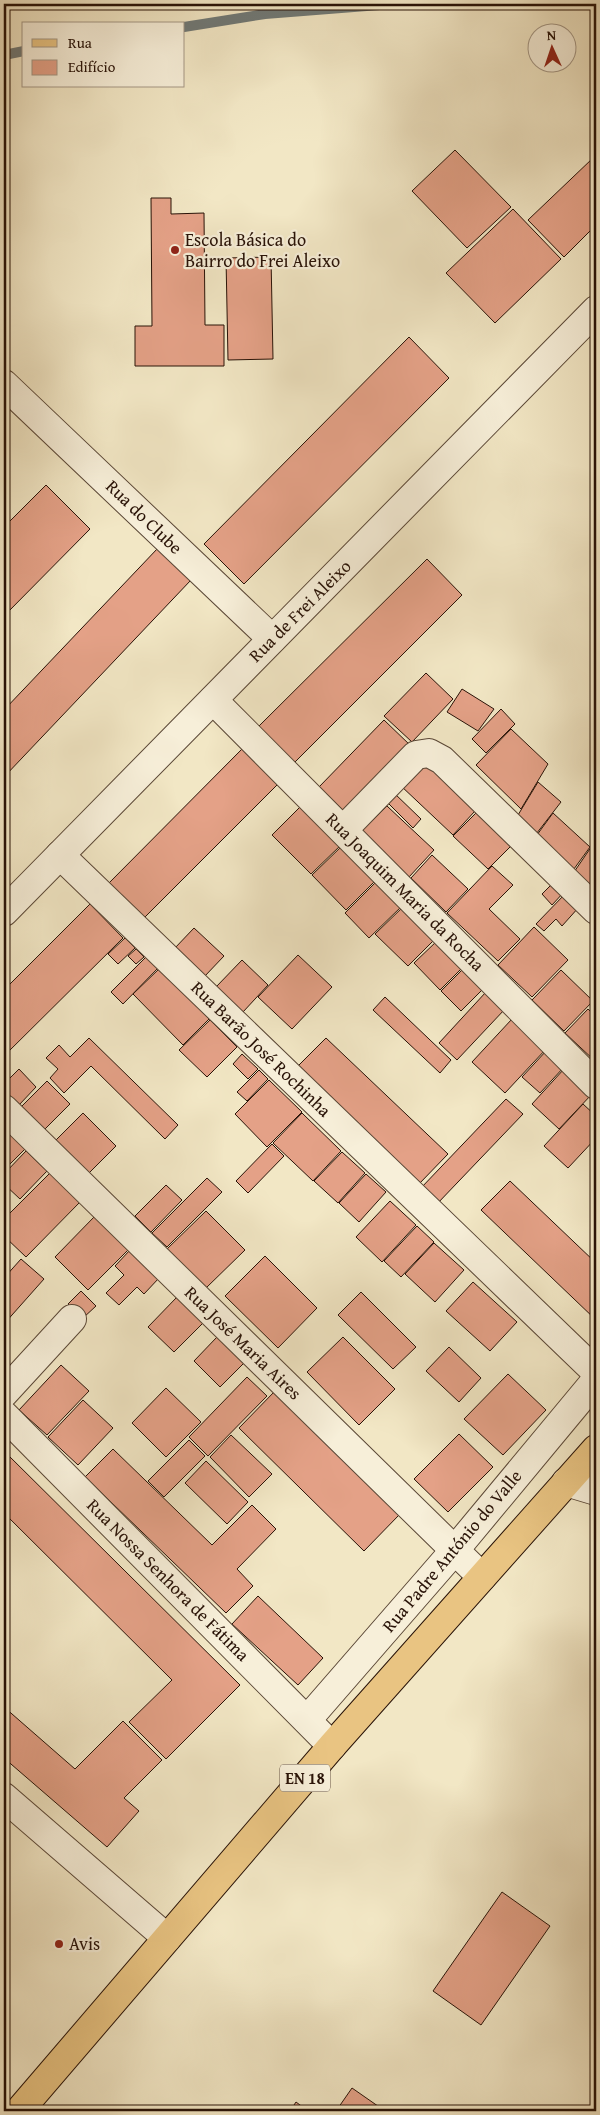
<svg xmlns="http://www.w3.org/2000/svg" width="600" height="2115" viewBox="0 0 600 2115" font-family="'Gentium Book Plus',serif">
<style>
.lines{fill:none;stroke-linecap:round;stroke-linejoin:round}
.stream{stroke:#707976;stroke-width:10}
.building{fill:#e4a187;stroke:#281207}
.minor-casing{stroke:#5a4736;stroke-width:30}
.major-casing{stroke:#281207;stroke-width:30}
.minor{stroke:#f7efd9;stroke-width:28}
.major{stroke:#e9c482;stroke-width:28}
.poi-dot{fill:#8f2418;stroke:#f7efd9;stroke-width:2}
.labels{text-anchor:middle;stroke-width:4.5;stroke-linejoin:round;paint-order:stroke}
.shield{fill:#f7efd9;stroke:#665446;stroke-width:1}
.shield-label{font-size:16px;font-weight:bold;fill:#281207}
.poi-label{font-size:18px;fill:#281207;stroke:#f7efd9;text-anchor:start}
.street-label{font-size:18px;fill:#281207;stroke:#f7efd9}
</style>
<rect width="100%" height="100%" fill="#f2e7c5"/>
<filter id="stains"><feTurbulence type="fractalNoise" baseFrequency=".004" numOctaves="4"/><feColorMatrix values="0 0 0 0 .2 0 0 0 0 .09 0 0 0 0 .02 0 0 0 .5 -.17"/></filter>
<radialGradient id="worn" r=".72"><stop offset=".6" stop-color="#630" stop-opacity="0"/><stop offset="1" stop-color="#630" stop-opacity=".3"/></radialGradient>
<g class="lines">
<g class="stream">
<path d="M184,27L265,14L392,4"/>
<path d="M4,55L24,51"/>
</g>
</g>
<g class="building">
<path d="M455,150L511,207L467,248L412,191Z"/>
<path d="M593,158L596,161V225L564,257L528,220Z"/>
<path d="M151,198H171V214L204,213L205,325H224V366H135V326H152Z"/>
<path d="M513,209L561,259L495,323L446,273Z"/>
<path d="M271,257L273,359L228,360L226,258Z"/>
<path d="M409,337L449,378L244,584L204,544Z"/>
<path d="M46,485L90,529L4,616V527Z"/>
<path d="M158,548L191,580L4,777V710Z"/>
<path d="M427,559L462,595L294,763L258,727Z"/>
<path d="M426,673L453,699L412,742L384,716Z"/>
<path d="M462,689L494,709L478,731L447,712Z"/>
<path d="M501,709L515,724L486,753L472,739Z"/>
<path d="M384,720L411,746L346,813L319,787Z"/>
<path d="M511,729L548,764L521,809L476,765Z"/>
<path d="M244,747L279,783L143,919L108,884Z"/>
<path d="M423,761L475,811L453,835L400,785Z"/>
<path d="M538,782L561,802L533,838L515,820Z"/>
<path d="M393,792L421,819L413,828L385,800Z"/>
<path d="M303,804L342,844L311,874L272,835Z"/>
<path d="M387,806L434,850L409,877L361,832Z"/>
<path d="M478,811L513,844L488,869L453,836Z"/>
<path d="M553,813L590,847L571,873L534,839Z"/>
<path d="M596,840V875L586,890L572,875Z"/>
<path d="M343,845L377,879L346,910L312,875Z"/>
<path d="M432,855L468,889L446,912L411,878Z"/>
<path d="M492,866L513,885L489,909L520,939L498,961L447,913Z"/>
<path d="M378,880L403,905L369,938L345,913Z"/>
<path d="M554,882L564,892L552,905L542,894Z"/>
<path d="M565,894L579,907L562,926L556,919L544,931L536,924Z"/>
<path d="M90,904L123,938L4,1056V990Z"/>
<path d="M404,906L436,938L408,966L375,934Z"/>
<path d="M534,927L568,960L532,997L498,965Z"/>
<path d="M194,928L224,956L204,977L174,949Z"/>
<path d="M125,938L135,948L118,964L108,954Z"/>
<path d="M438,940L464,966L440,990L414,963Z"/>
<path d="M136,949L144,957L136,964L128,956Z"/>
<path d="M298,955L332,987L292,1029L258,997Z"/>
<path d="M146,957L158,968L123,1004L111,992Z"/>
<path d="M242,960L268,985L243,1012L216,987Z"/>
<path d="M465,967L485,987L461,1011L441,991Z"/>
<path d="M159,969L209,1019L183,1045L133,994Z"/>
<path d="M561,970L593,1001L564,1031L532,1000Z"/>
<path d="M486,992L505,1009L457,1060L439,1043Z"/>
<path d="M385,997L451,1060L440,1073L373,1010Z"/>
<path d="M588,1009L596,1017V1062L565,1033Z"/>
<path d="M512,1019L546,1049L505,1093L472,1062Z"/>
<path d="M210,1020L237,1047L207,1077L179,1050Z"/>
<path d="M89,1038L178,1125L165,1139L91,1066L64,1093L50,1078L58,1069L46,1058L59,1045L70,1057Z"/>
<path d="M326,1038L448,1154L418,1185L295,1069Z"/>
<path d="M547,1050L564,1067L540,1093L522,1077Z"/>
<path d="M242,1054L258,1069L248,1079L233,1064Z"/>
<path d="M19,1069L36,1087L19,1105L4,1090V1084Z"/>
<path d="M564,1069L592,1094L559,1129L532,1104Z"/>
<path d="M259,1070L268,1079L247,1101L237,1092Z"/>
<path d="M269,1080L302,1112L267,1147L235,1114Z"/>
<path d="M47,1081L70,1104L44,1130L21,1107Z"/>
<path d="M506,1099L523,1114L436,1205L420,1189Z"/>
<path d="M583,1104L596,1116V1138L568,1168L544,1146Z"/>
<path d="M83,1113L116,1146L88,1174L55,1141Z"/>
<path d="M302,1113L341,1151L313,1181L273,1143Z"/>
<path d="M4,1128L25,1149L8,1166L4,1162Z"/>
<path d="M272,1144L284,1156L248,1193L236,1181Z"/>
<path d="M26,1151L47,1171L20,1199L4,1184V1174Z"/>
<path d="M342,1152L365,1173L338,1203L314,1181Z"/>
<path d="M50,1173L80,1202L26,1257L4,1236V1219Z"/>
<path d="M366,1174L386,1192L359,1222L339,1203Z"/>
<path d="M207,1178L222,1192L167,1247L152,1233Z"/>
<path d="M510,1181L596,1263V1320L481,1210Z"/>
<path d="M166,1185L182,1200L151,1232L135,1216Z"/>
<path d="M390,1201L416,1225L382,1262L356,1237Z"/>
<path d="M206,1211L245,1250L206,1288L167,1249Z"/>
<path d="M95,1216L129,1249L88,1290L55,1257Z"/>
<path d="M417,1226L434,1242L401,1277L384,1261Z"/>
<path d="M434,1243L464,1270L435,1302L405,1274Z"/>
<path d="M130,1250L159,1278L144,1294L137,1287L119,1305L106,1293L124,1275L115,1266Z"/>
<path d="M265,1256L317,1308L278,1348L225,1296Z"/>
<path d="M21,1259L44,1279L4,1324V1278Z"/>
<path d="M473,1282L517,1322L490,1351L446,1311Z"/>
<path d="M81,1291L96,1306L83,1318L68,1304Z"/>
<path d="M361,1292L416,1347L393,1369L338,1315Z"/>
<path d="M177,1297L203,1323L174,1352L148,1327Z"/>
<path d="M217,1337L244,1363L220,1387L194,1361Z"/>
<path d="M343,1337L395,1389L359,1425L307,1372Z"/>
<path d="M449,1347L481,1378L459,1402L426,1371Z"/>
<path d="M61,1365L89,1391L47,1435L19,1410Z"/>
<path d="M508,1374L546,1410L503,1455L464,1419Z"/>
<path d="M247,1377L267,1396L208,1456L189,1437Z"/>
<path d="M166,1388L201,1422L166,1457L132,1423Z"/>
<path d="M275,1391L400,1514L364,1551L239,1428Z"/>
<path d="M83,1400L113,1428L78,1465L48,1437Z"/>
<path d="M459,1434L493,1467L448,1512L414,1479Z"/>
<path d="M231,1435L272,1474L249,1497L210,1457Z"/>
<path d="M189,1440L205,1456L164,1497L148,1481Z"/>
<path d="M113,1449L212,1545L252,1505L276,1529L237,1569L253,1586L226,1613L85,1477Z"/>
<path d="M4,1451L240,1685L166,1759L129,1722L172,1680L4,1513Z"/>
<path d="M206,1461L248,1502L227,1524L185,1483Z"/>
<path d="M258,1596L323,1658L298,1685L232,1624Z"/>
<path d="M4,1707L75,1769L123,1721L162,1760L124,1798L139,1811L107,1847L4,1758Z"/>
<path d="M502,1892L550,1926L481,2025L433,1991Z"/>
<path d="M352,2088L385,2111H336Z"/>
<path d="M296,2102L308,2111H290Z"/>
</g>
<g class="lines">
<defs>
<g id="minor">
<path d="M4,384L272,639"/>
<path d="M213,700L596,1085"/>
<path d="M343,830L416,755L429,753L442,760L596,910"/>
<path d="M60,855L596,1372"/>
<path d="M4,912L596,310"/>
<path d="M4,1109L482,1577"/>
<path d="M4,1393L72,1319"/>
<path d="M4,1415L332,1746"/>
<path d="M566,1482L596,1491"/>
<path d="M307,1720L454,1551L596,1380"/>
<path d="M4,1797L167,1938"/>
</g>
<path id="major" d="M19,2111L332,1746L596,1449"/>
</defs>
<use href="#minor" class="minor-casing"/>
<use href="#major" class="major-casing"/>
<use href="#minor" class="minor"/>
<use href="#major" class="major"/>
</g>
<g class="poi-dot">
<circle cx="175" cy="250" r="5"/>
<circle cx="59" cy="1944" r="5"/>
</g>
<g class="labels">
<rect class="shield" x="280" y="1764.5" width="50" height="27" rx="4"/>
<g class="shield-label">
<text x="305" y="1784">EN 18</text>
</g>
<g class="poi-label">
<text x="185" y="246">Escola Básica do<tspan x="185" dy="21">Bairro do Frei Aleixo</tspan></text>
<text x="69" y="1950">Avis</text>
</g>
<g class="street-label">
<text transform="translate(144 517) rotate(44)" y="6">Rua do Clube</text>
<text transform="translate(300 611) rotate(-45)" y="6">Rua de Frei Aleixo</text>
<text transform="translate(405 892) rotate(45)" y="6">Rua Joaquim Maria da Rocha</text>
<text transform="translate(261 1049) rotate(44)" y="6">Rua Barão José Rochinha</text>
<text transform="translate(243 1343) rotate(44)" y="6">Rua José Maria Aires</text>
<text transform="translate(452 1551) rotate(-50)" y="6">Rua Padre António do Valle</text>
<text transform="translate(168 1580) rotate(45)" y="6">Rua Nossa Senhora de Fátima</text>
</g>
</g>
<rect width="600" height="2115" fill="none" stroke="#f2e7c5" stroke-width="20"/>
<rect x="5" y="5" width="590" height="2105" fill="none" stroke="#281207" stroke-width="2.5"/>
<rect x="10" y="10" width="580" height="2095" fill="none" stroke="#281207"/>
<rect x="22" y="22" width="162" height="65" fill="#f7efd9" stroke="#a49785"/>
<rect x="32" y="39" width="25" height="8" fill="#e9c482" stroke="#a49785"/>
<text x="68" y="48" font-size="15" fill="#281207">Rua</text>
<rect x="32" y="60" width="25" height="15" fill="#e4a187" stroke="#a49785"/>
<text x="68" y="72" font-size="15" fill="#281207">Edifício</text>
<g transform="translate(552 48) rotate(357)"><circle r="24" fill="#f7efd9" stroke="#a49785"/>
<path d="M0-4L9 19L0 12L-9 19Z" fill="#8f2418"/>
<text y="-8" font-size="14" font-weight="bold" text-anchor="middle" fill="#281207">N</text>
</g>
<rect width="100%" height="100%" filter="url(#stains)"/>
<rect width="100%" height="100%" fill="url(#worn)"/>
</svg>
